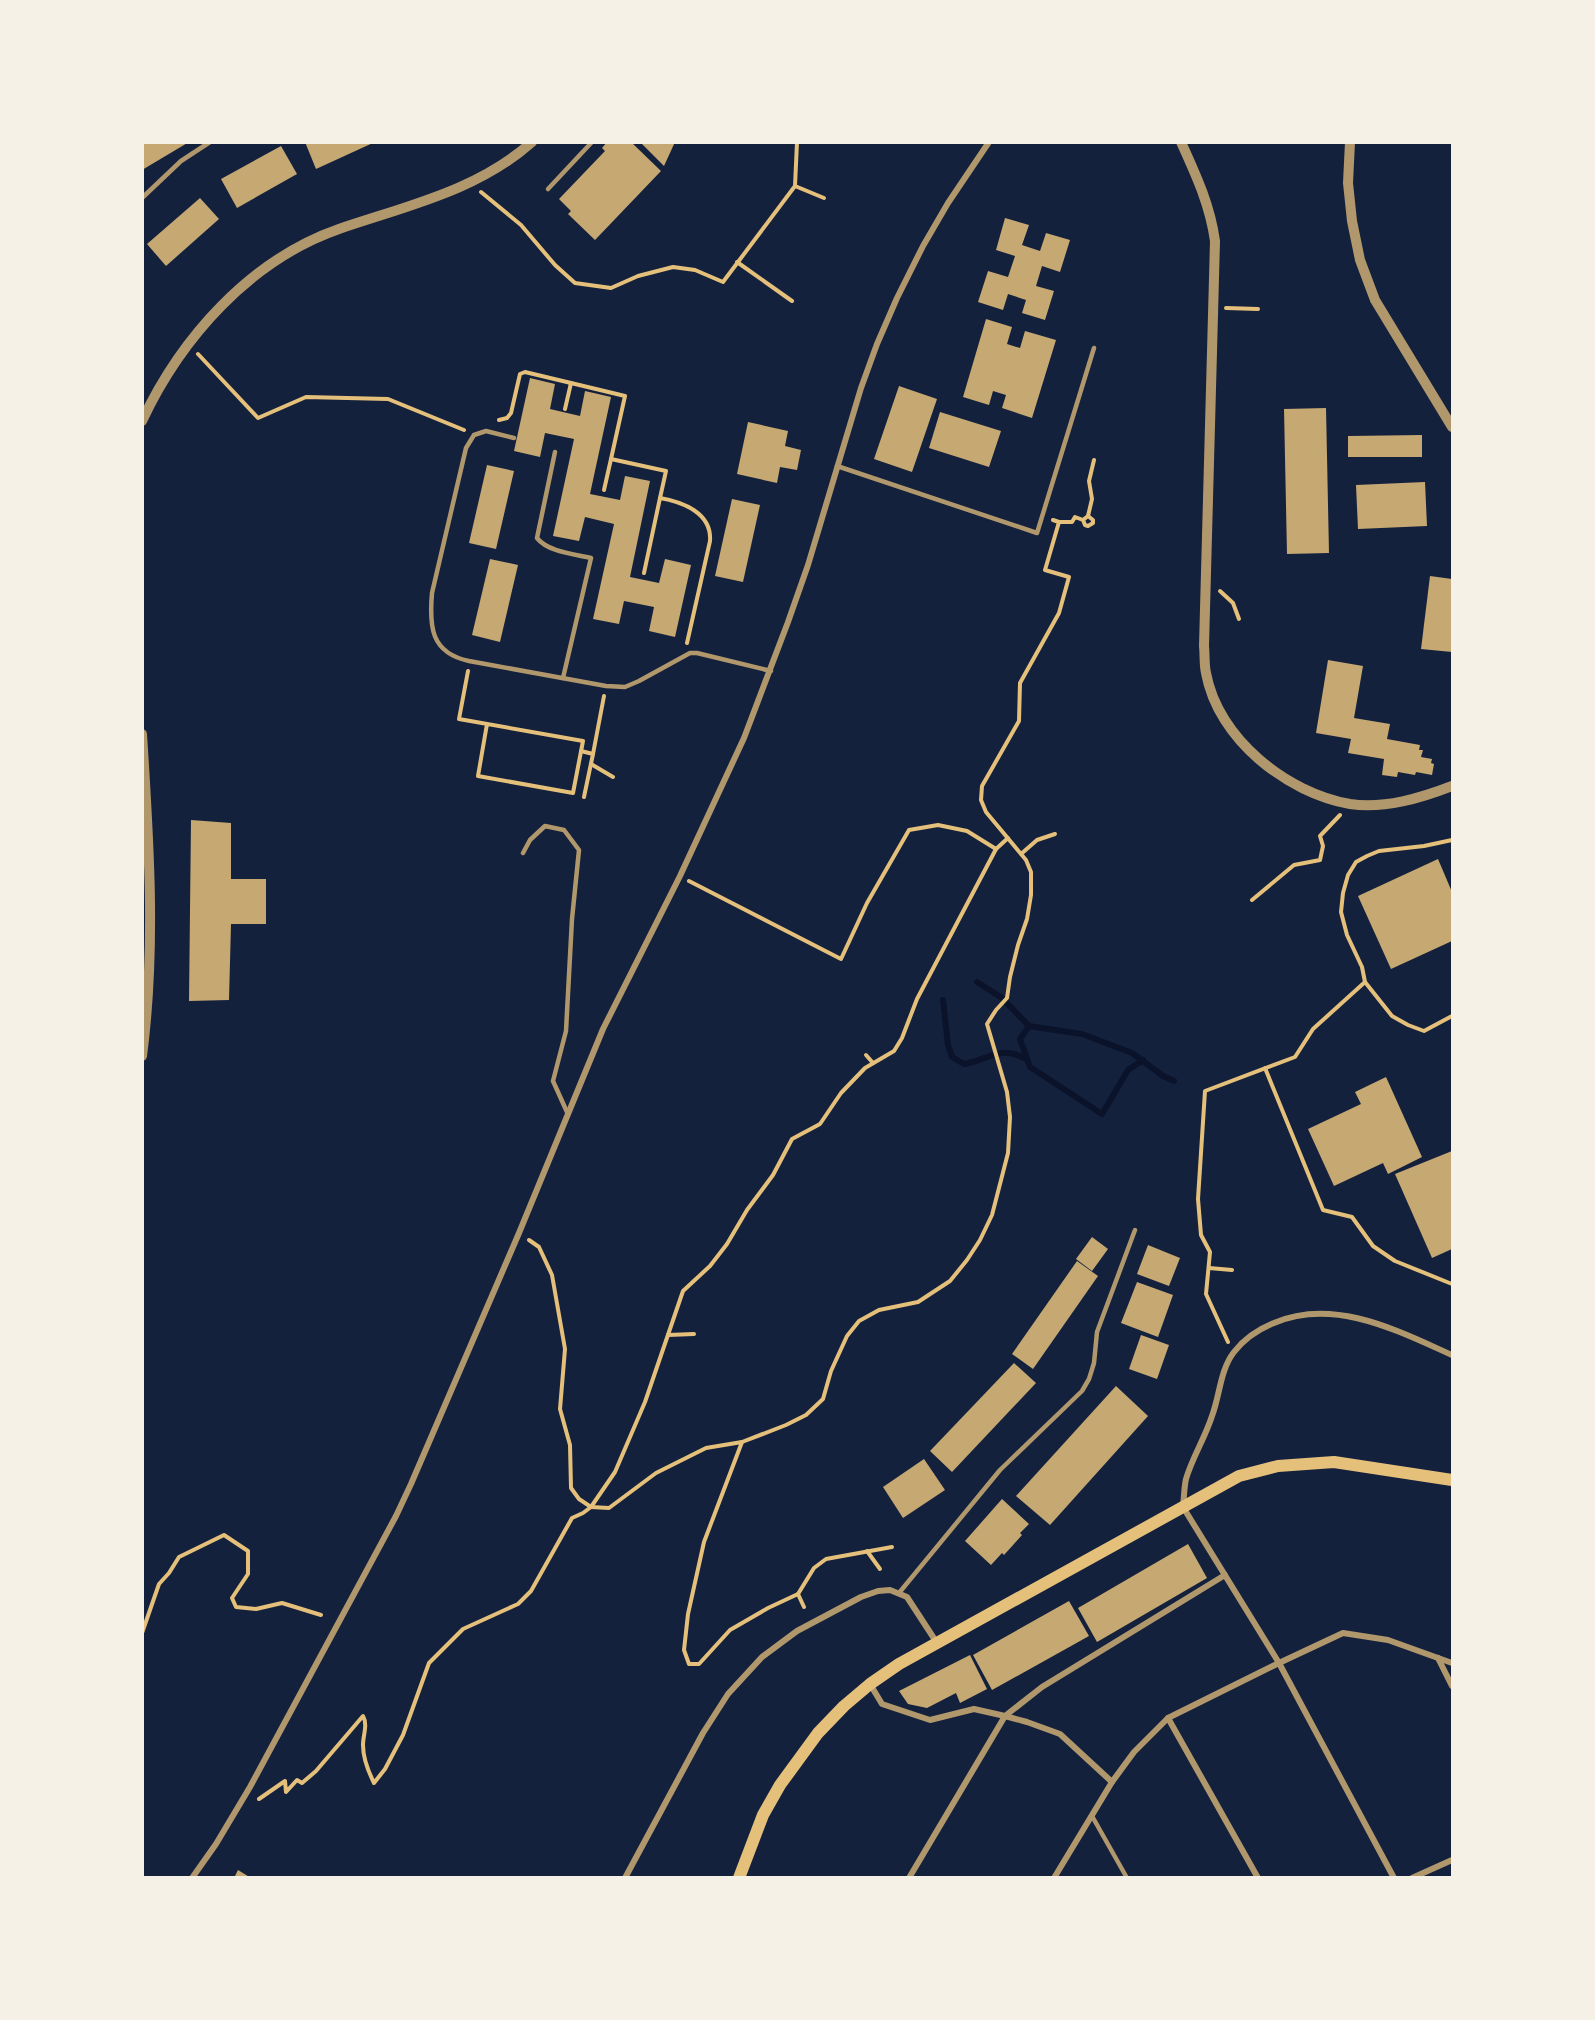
<svg xmlns="http://www.w3.org/2000/svg" width="1595" height="2020" viewBox="0 0 1595 2020" font-family="'Fira Sans',sans-serif">
<style>
.lines{fill:none;stroke-linecap:round;stroke-linejoin:round}
.stream{stroke:#0b132b;stroke-width:6}
.building{fill:#c6a872}
.path{stroke:#e5c07b;stroke-width:4}
.service{stroke:#b1986c;stroke-width:4.5}
.minor{stroke:#b1986c;stroke-width:6}
.tertiary{stroke:#b1986c;stroke-width:10}
.secondary{stroke:#e5c07b;stroke-width:12}
</style>
<rect width="100%" height="100%" fill="#14213d"/>
<g class="lines">
<g class="stream">
<path d="M977,982L1002,998L1029,1026"/>
<path d="M943,1000L948,1045L952,1057L964,1064C989,1060 1000,1044 1026,1059"/>
<path d="M1143,1060L1128,1070L1102,1114L1030,1067L1020,1039L1029,1026L1082,1034L1132,1053L1163,1076L1174,1081"/>
</g>
</g>
<g class="building">
<path d="M142,142H189L142,170Z"/>
<path d="M305,142H375L316,169Z"/>
<path d="M607,142H631L661,171L595,240L568,214L571,211L559,199L605,151L602,148Z"/>
<path d="M640,142H675L664,166Z"/>
<path d="M281,146L297,174L237,208L221,179Z"/>
<path d="M200,198L219,219L166,266L147,244Z"/>
<path d="M1005,218L1029,225L1022,245L1040,251L1046,233L1070,240L1060,272L1042,266L1036,286L1054,291L1045,320L1022,313L1026,300L1008,294L1003,310L978,302L988,271L1008,277L1015,256L996,250Z"/>
<path d="M986,319L1012,327L1007,344L1020,348L1025,331L1056,340L1032,418L1002,408L1006,395L993,391L989,405L963,397Z"/>
<path d="M530,378L555,384L550,409L580,416L585,391L611,397L590,494L620,500L625,476L650,481L630,577L659,583L665,559L691,565L675,637L649,631L654,607L624,601L619,624L593,619L614,524L585,517L579,541L553,536L574,439L545,433L540,457L514,451Z"/>
<path d="M899,386L937,399L912,472L874,459Z"/>
<path d="M1326,408L1329,553L1287,554L1284,409Z"/>
<path d="M940,412L1001,431L989,467L929,448Z"/>
<path d="M748,422L788,431L785,446L801,450L797,470L780,467L777,483L737,474Z"/>
<path d="M1422,435V457H1348V436Z"/>
<path d="M487,465L514,471L496,549L469,543Z"/>
<path d="M1425,482L1427,526L1358,529L1356,485Z"/>
<path d="M732,499L760,505L743,582L715,576Z"/>
<path d="M490,559L518,565L500,642L472,635Z"/>
<path d="M1430,576L1452,579V652L1421,649Z"/>
<path d="M1328,660L1363,666L1354,718L1390,724L1387,739L1420,745L1419,750H1423L1421,757L1432,759L1431,763L1434,764L1432,775L1416,772L1415,775L1398,772L1397,777L1382,775L1384,759L1348,753L1351,739L1316,733Z"/>
<path d="M191,820L231,823V879H266V924H231L229,1000L189,1001Z"/>
<path d="M1438,859L1452,892V941L1391,969L1358,896Z"/>
<path d="M1386,1077L1422,1157L1388,1174L1383,1163L1334,1186L1308,1129L1361,1104L1355,1092Z"/>
<path d="M1452,1151V1249L1432,1258L1395,1174Z"/>
<path d="M1092,1237L1108,1249L1092,1271L1076,1259Z"/>
<path d="M1148,1245L1180,1258L1169,1286L1137,1274Z"/>
<path d="M1077,1261L1098,1276L1033,1369L1012,1354Z"/>
<path d="M1137,1282L1173,1295L1158,1337L1121,1323Z"/>
<path d="M1141,1335L1169,1345L1157,1379L1129,1369Z"/>
<path d="M1014,1363L1036,1383L952,1472L930,1451Z"/>
<path d="M1116,1386L1148,1416L1050,1525L1016,1496Z"/>
<path d="M924,1459L945,1490L903,1518L883,1487Z"/>
<path d="M1002,1499L1029,1524L1020,1533L1022,1535L1004,1555L1002,1553L991,1565L965,1541Z"/>
<path d="M1188,1544L1207,1578L1097,1642L1078,1608Z"/>
<path d="M1069,1601L1089,1636L992,1690L973,1655Z"/>
<path d="M970,1655L987,1689L960,1703L956,1693L927,1708L908,1704L899,1691Z"/>
<path d="M238,1870L251,1878H234Z"/>
</g>
<g class="lines">
<g class="path">
<path d="M795,186L824,198"/>
<path d="M481,192L521,225L555,265L575,283L611,288L638,276L673,267L695,270L723,282L795,186L797,142"/>
<path d="M737,262L792,301"/>
<path d="M1226,308L1258,309"/>
<path d="M198,354L258,418L306,397L388,399L464,430"/>
<path d="M565,409L571,383L625,396L611,459L666,471L660,498C683,502 712,513 710,541L687,643"/>
<path d="M499,420L507,418L511,413L520,374L525,372L571,383"/>
<path d="M604,490L611,459"/>
<path d="M1088,516L1092,499L1089,481L1094,460"/>
<path d="M1059,522H1072L1075,517L1083,520L1085,525L1088,526L1093,523V520L1088,516L1083,520"/>
<path d="M644,573L660,498"/>
<path d="M1220,591L1233,603L1239,619"/>
<path d="M468,671L459,719L583,741L573,793L478,776L487,724"/>
<path d="M581,751L593,754L584,797"/>
<path d="M593,754L604,696"/>
<path d="M591,764L613,777"/>
<path d="M1452,840L1424,846L1379,851L1367,856L1356,862L1348,875L1343,893L1341,912L1347,935L1362,967L1365,982L1392,1016L1408,1025L1424,1031L1452,1016"/>
<path d="M996,849L1008,838"/>
<path d="M1021,854L1037,840L1055,834"/>
<path d="M1252,900L1294,865L1320,860L1323,846L1320,836L1340,815"/>
<path d="M866,1055L873,1063"/>
<path d="M1265,1068L1323,1210L1352,1217L1373,1246L1395,1261L1452,1284"/>
<path d="M529,1240L539,1247L552,1275L565,1349L560,1409L570,1445L571,1488L579,1499L591,1507L609,1508L656,1473L706,1448L742,1442L786,1425L806,1415L823,1399L831,1371L847,1336L859,1321L879,1310L918,1302L950,1281L967,1260L980,1240L992,1215L1008,1153L1010,1117L1007,1092L987,1024L996,1010L1007,998L1010,977L1018,945L1027,919L1031,895V872L1026,860L986,812L981,800L982,786L1019,721L1020,683L1059,613L1069,577L1045,570L1059,522L1053,520"/>
<path d="M1209,1268L1232,1270"/>
<path d="M668,1335L694,1334"/>
<path d="M1228,1342L1206,1294L1210,1252L1201,1235L1198,1199L1205,1091L1295,1057L1313,1029L1365,982"/>
<path d="M742,1442L704,1542L688,1614L684,1650L689,1664H699L730,1630L768,1608L798,1594L804,1607"/>
<path d="M867,1551L880,1569"/>
<path d="M798,1594L814,1568L826,1559L892,1547"/>
<path d="M142,1633L159,1584L169,1573L179,1557L224,1535L248,1551V1574L232,1598L236,1607L256,1609L282,1603L321,1615"/>
<path d="M259,1799L285,1781L286,1792L297,1780L302,1783L316,1771L363,1716C368,1725 363,1735 363,1745C363,1758 368,1771 374,1783L385,1769L403,1735L429,1663L463,1629L518,1604L531,1591L572,1518L583,1513L591,1507L615,1472L645,1402L683,1291L710,1266L727,1244L747,1210L773,1175L792,1139L820,1124L841,1093L865,1068L894,1051L902,1038L917,999L996,849L967,831L938,825L909,830L867,903L841,959L689,881"/>
</g>
<g class="service">
<path d="M548,189L592,142"/>
<path d="M142,198L181,161L210,142"/>
<path d="M514,438L486,431L474,435L466,448L432,593C429,627 431,653 469,661L606,686L625,687L639,681L690,653H697L771,671"/>
<path d="M555,452L537,538C548,552 574,554 591,558L563,678"/>
<path d="M837,466L1037,533L1094,348"/>
<path d="M523,853L530,840L545,826L564,830L579,850L572,919L566,1031L553,1081L567,1112"/>
<path d="M899,1593L1000,1470L1082,1391L1089,1379L1094,1363L1097,1332L1135,1230"/>
<path d="M1092,1816L1127,1878"/>
</g>
<g class="minor">
<path d="M1438,1658L1452,1686"/>
<path d="M870,1684L882,1704L930,1720L974,1709L1005,1716L1042,1687L1225,1575"/>
<path d="M1168,1718L1258,1878"/>
<path d="M192,1878L216,1844L250,1787L396,1516L411,1484L519,1233L603,1029L680,876L744,738L788,622L808,565L861,388L877,344L897,298L923,246L948,203L989,142"/>
<path d="M625,1878L703,1733L728,1694L762,1657L797,1631L861,1597L878,1591L890,1590L907,1597L937,1643"/>
<path d="M909,1878L1005,1716L1027,1722L1060,1734L1112,1782"/>
<path d="M1054,1878L1112,1782L1134,1752L1168,1718L1279,1663L1343,1633L1388,1640L1452,1663"/>
<path d="M1394,1878L1279,1663L1183,1507C1184,1498 1184,1488 1186,1479C1192,1458 1205,1438 1212,1416C1220,1395 1220,1370 1234,1352C1245,1338 1259,1329 1274,1323C1334,1297 1398,1331 1452,1355"/>
<path d="M1412,1878L1452,1860"/>
</g>
<g class="tertiary">
<path d="M1181,142C1196,175 1210,205 1215,241L1204,646C1205,655 1204,664 1206,673C1218,739 1287,793 1350,804C1385,809 1421,798 1452,786"/>
<path d="M1350,142L1348,183L1352,221L1360,260L1375,300L1452,427"/>
<path d="M142,421C181,338 250,260 339,229C406,206 477,191 532,142"/>
<path d="M142,734C149,842 156,949 142,1056"/>
</g>
<path class="secondary" d="M739,1878L763,1815L780,1785L818,1733L844,1706L870,1684L899,1664L1239,1476L1278,1466L1334,1462L1452,1480"/>
</g>
<rect width="1595" height="2020" fill="none" stroke="#f6f1e7" stroke-width="288"/>
</svg>
